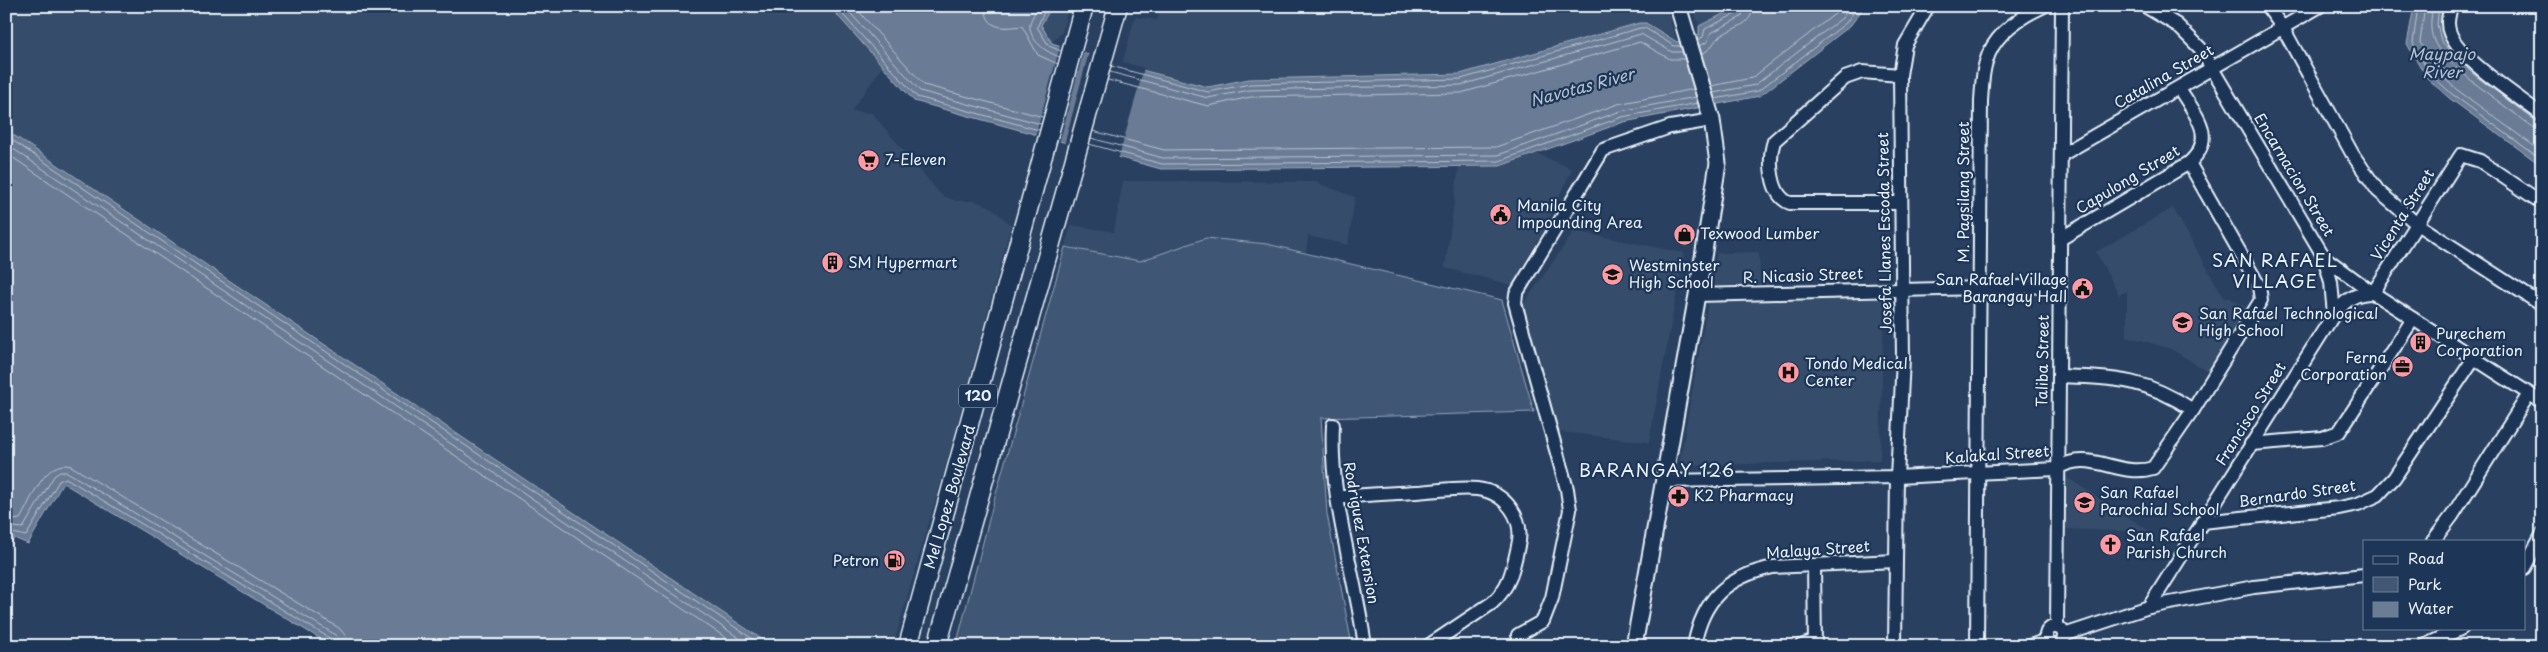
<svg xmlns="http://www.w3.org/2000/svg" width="2548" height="652" viewBox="0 0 2548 652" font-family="'Playpen Sans',sans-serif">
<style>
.built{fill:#364d6b}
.green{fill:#415774;stroke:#94a4b6}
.water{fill:#6b7c95;stroke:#9dabbd}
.pier{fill:#294061}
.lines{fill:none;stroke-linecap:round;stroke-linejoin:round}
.shore{stroke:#b6c2d0;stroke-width:1}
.minor-casing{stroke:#e8f1f8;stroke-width:16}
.major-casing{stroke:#e8f1f8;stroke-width:19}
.highway-casing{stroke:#e8f1f8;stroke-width:21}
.minor{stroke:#1d3557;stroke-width:12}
.major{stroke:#1d3557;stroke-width:15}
.highway{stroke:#1d3557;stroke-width:18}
.labels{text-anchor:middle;stroke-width:4.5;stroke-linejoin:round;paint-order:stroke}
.shield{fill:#1d3557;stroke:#abb9c8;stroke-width:1}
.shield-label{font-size:14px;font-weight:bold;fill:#e8f1f8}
.street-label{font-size:15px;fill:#e8f1f8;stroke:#1d3557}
.poi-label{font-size:15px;fill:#e8f1f8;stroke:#1d3557;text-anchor:start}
.water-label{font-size:16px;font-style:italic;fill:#b6c2d0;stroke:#1d3557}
.quarter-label{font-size:18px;letter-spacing:1px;fill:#e8f1f8;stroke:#1d3557}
</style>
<rect width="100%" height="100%" fill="#294061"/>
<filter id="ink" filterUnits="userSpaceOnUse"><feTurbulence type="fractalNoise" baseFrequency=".02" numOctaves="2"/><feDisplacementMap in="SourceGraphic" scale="10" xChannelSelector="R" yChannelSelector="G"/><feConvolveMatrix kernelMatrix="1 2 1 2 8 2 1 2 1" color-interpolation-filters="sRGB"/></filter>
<g filter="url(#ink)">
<g class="built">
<path d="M6,6H829L883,66L851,111L872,113L941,195L956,201H975L991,207L1011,225L953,440L893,646H772L6,130Z"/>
<path d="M1049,6H1069L1062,32L1052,42L1041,25L1051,8Z"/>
<path d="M1162,6H1666L1677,42L1646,23H1639L1460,74L1249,79L1208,87L1122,65L1135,17L1157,20Z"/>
<path d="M1693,6H1739L1699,26Z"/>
<path d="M1536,153L1572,169L1544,229L1512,285L1445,268L1459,166H1500Z"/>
<path d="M1123,181L1315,182L1355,197L1348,245L1308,236L1306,253L1267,244L1206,238L1140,261L1065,247L1071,225L1114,232Z"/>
<path d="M2173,208L2224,298H2230L2248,309L2209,372L2171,349L2127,336V291L2119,295L2096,252Z"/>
<path d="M1574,231L1684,253L1649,442L1553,431L1521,308Z"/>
<path d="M1759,252L1760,284L1712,286L1717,253Z"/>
<path d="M1884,298L1880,460L1679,466L1708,302Z"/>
<path d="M2063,475L2151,532L2063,529Z"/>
</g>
<g class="green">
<path d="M1206,238L1267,244L1502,300L1534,412L1321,418L1327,514L1351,640L1350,646H956L992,508L1065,247L1140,261Z"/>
<path d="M2081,634L2085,646H2063L2070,637Z"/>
</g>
<g class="water">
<path d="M829,6H1000L1008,11L1011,6H1049L1051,8L1041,25L1052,43L1122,65L1208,87L1249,79L1460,74L1639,23H1646L1677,42L1699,35V26L1739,6H1865L1850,26L1760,96L1624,122L1500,166L1161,169L914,101Z"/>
<path d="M2414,6H2445L2442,24L2444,38L2476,69L2542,120V166L2449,98L2427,78L2407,44Z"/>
<path d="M6,130L772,646H332L63,483L28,544L14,538L6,553Z"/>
</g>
<g class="pier">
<path d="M1061,43L1084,50L1059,144L1035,137Z"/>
<path d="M1089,52L1144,68L1118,160L1064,145Z"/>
</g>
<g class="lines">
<g class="shore">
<path d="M835,6L917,97L1039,130"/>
<path d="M844,6L920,91L1041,124"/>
<path d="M854,6L924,85L1043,117"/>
<path d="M985,6C986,31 1005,28 1022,26L1038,55L1058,64"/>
<path d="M1039,6C1036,11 1031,18 1030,24C1028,40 1047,53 1060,57"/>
<path d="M1047,6L1037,27L1049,46L1061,51"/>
<path d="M2418,6L2413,43L2431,75L2452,94L2542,160"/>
<path d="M2425,6L2420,42L2436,71L2456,89L2542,152"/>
<path d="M2433,6C2431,18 2429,29 2434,41C2441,62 2513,112 2533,127L2542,130"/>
<path d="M2439,6L2437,24L2441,41L2472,73L2537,122L2542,123"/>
<path d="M1697,40L1703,37L1705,29L1737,13L1739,6"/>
<path d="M1699,46L1707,42L1711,33L1741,17L1746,6"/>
<path d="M1701,54C1712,50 1712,43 1719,37C1732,26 1752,28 1753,6"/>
<path d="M1111,66L1208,92L1250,84L1461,79L1640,28H1645L1674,46H1681"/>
<path d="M1110,72L1208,98L1250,90L1461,85L1641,34L1672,52H1683"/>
<path d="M1108,80L1208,106L1251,97L1461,93L1640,42L1670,59H1685"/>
<path d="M1711,86L1752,78L1836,13L1841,6"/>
<path d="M1713,93L1755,85L1842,18L1851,6"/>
<path d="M1715,99L1758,91L1846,23L1858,6"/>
<path d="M1093,131L1164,150L1496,147L1618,104L1694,89"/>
<path d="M6,136L763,646"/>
<path d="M1091,138L1163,158L1498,155L1621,111L1696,97"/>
<path d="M6,144L751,646"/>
<path d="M1089,144L1162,164L1499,161L1622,117L1698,103"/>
<path d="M6,153L738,646"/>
<path d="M6,521L20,519C31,501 45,458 71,466L339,628L345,635L348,646"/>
<path d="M6,530L14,527L23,528L54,476L60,472H67L334,634L339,639L340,646"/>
<path d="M6,541L13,533L26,536L59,481L66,478L331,639L334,646"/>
</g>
<defs>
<g id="minor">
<path d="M2145,6L2177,25L2200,48L2324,257L2373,293L2542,402"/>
<path d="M2267,6L2283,28L2353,155L2378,191L2417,224L2542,305"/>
<path d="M2451,6C2449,15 2446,24 2450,33C2459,59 2519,97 2542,115"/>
<path d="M1900,75L1862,72L1845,78L1774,141C1768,159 1770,196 1790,203H1900"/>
<path d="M2061,155L2320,6"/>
<path d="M2060,239L2189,163C2218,136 2195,115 2179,88"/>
<path d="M2373,293L2461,155L2480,161L2542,203"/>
<path d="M1697,295L2060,286"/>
<path d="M2334,314C2346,300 2354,293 2373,293"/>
<path d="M2059,376C2115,378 2145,378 2193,410"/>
<path d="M1333,425C1329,500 1355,572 1365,646"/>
<path d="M2251,444L2322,438L2339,432L2413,319"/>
<path d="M1663,481L1897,477L2056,469C2090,447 2119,479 2153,468L2193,410L2261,300L2259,286L2189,163"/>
<path d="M1337,498C1363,494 1389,494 1416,492C1436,491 1458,487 1477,489C1505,492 1525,518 1518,546C1513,569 1510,587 1492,603L1428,646"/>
<path d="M2202,522L2339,508L2358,504L2378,495L2394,478L2474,358"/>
<path d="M2433,541L2452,516L2529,394"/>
<path d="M1814,565L1815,646"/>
<path d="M2524,568L2542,535"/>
<path d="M2149,607L2334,314L2331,282L2324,257"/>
<path d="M2057,627L2062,6"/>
<circle cx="2055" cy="636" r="9"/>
<path d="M1518,635L1543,621L1552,598L1570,510L1567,489L1515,303L1516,294L1603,150L1670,127L1712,120"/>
<path d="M2064,635L2149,607L2254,587L2364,575"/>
<path d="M1694,646C1703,598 1727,577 1773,567L1895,561"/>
<path d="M1801,646L1815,641"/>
<path d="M1895,646L1897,477L1903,359L1900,75L1905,45L1928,6"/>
<path d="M1977,646L1981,101C1982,88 1982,74 1986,62C1993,35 2020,17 2044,6"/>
<path d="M2030,646L2047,640"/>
<path d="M2424,646L2462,628"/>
</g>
<path id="major" d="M1634,646L1697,295L1718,163L1712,120L1678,6"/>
<g id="highway">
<path d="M908,646L1084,6"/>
<path d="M937,646L1118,6"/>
</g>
</defs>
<use href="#minor" class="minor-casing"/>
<use href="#major" class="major-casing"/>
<use href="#highway" class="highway-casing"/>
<use href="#minor" class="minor"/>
<use href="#major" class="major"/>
<use href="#highway" class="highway"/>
</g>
</g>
<defs>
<symbol id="supermarket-disc" viewBox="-11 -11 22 22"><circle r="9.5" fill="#ff9aa2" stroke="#1d3557"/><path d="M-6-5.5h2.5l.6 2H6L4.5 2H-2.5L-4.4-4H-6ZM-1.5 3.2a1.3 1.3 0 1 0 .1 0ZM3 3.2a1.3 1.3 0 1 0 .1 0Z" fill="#111"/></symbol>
<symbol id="civic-disc" viewBox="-11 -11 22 22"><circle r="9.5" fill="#ff9aa2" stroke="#1d3557"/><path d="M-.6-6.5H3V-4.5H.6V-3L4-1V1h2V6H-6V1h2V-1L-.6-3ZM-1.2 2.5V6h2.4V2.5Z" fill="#111"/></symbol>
<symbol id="shop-disc" viewBox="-11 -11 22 22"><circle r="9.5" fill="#ff9aa2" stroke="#1d3557"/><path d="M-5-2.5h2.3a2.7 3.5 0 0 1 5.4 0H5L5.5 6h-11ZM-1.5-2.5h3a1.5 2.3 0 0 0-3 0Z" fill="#111"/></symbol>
<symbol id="building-disc" viewBox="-11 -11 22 22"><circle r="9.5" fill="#ff9aa2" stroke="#1d3557"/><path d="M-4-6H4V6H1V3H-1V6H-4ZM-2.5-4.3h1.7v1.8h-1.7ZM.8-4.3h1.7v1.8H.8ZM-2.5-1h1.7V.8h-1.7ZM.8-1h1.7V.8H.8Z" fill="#111"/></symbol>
<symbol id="school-disc" viewBox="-11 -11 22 22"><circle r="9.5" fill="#ff9aa2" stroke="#1d3557"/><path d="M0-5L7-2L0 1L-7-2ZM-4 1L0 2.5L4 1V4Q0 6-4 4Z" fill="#111"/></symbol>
<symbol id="office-disc" viewBox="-11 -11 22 22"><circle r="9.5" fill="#ff9aa2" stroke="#1d3557"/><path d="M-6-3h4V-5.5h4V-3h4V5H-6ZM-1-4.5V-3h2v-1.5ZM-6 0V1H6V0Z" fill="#111"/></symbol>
<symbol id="hospital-disc" viewBox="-11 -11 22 22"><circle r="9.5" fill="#ff9aa2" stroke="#1d3557"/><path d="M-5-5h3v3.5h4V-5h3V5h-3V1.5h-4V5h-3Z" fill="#111"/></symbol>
<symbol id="pharmacy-disc" viewBox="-11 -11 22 22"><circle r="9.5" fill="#ff9aa2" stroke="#1d3557"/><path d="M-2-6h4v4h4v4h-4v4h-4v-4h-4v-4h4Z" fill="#111"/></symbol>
<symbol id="church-disc" viewBox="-11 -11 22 22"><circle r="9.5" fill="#ff9aa2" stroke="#1d3557"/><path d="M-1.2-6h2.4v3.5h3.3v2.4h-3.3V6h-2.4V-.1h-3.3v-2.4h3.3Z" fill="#111"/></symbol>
<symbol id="fuel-disc" viewBox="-11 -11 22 22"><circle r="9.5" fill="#ff9aa2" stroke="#1d3557"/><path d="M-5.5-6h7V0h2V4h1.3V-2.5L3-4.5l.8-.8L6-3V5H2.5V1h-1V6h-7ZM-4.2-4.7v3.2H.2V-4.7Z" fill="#111"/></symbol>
</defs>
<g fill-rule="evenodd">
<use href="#supermarket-disc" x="856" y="148" width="25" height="25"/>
<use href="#civic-disc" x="1488" y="202" width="25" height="25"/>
<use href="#shop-disc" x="1672" y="222" width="25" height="25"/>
<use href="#building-disc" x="820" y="250" width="25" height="25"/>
<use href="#school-disc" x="1600" y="262" width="25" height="25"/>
<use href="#civic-disc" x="2070" y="276" width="25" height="25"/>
<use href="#school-disc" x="2170" y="310" width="25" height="25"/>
<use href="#building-disc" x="2408" y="330" width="25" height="25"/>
<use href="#office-disc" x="2390" y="354" width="25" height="25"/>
<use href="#hospital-disc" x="1776" y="360" width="25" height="25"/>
<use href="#pharmacy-disc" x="1666" y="484" width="25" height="25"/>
<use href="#school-disc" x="2072" y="490" width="25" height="25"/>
<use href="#church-disc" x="2098" y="532" width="25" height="25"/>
<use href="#fuel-disc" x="882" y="548" width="25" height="25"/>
</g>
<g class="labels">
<rect class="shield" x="959" y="384.5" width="38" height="23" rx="4"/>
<g class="shield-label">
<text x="978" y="401">120</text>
</g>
<g class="street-label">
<text transform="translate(2164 77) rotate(-30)" y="5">Catalina Street</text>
<text transform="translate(2294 175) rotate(59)" y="5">Encarnacion Street</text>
<text transform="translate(2128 180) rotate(-31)" y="5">Capulong Street</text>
<text transform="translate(1964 192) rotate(-90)" y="5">M. Pagsilang Street</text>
<text transform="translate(2403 215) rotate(-58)" y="5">Vicenta Street</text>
<text transform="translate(1885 233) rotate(-91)" y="5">Josefa Llanes Escoda Street</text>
<text transform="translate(1803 276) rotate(-2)" y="5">R. Nicasio Street</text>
<text transform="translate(2043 361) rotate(-89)" y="5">Taliba Street</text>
<text transform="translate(2251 414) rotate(-58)" y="5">Francisco Street</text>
<text transform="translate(1997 455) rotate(-4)" y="5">Kalakal Street</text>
<text transform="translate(2297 494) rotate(-8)" y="5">Bernardo Street</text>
<text transform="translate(950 497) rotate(-74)" y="5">Mel Lopez Boulevard</text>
<text transform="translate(1361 533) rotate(80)" y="5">Rodriguez Extension</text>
<text transform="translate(1818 550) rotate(-4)" y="5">Malaya Street</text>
</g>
<g class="poi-label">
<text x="885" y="165">7-Eleven</text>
<text x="1517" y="211">Manila City<tspan x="1517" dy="17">Impounding Area</tspan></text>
<text x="1700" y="239">Texwood Lumber</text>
<text x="848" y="268">SM Hypermart</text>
<text x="1629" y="271">Westminster<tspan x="1629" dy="17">High School</tspan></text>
<text x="2067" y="285" text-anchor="end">San Rafael Village<tspan x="2067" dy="17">Barangay Hall</tspan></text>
<text x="2199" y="319">San Rafael Technological<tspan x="2199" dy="17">High School</tspan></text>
<text x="2436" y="339">Purechem<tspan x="2436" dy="17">Corporation</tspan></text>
<text x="2387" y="363" text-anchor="end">Ferna<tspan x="2387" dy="17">Corporation</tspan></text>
<text x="1805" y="369">Tondo Medical<tspan x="1805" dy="17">Center</tspan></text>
<text x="2100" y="498">San Rafael<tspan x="2100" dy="17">Parochial School</tspan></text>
<text x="1694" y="501">K2 Pharmacy</text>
<text x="2126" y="541">San Rafael<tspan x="2126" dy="17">Parish Church</tspan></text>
<text x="879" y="566" text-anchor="end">Petron</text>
</g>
<g class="water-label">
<text x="2442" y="60">Maypajo<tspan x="2442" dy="18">River</tspan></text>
<text transform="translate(1582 87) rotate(-15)" y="6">Navotas River</text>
</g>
<g class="quarter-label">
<text x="2275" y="267">SAN RAFAEL<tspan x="2275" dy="21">VILLAGE</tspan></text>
<text x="1657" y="477">BARANGAY 126</text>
</g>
</g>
<rect width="2548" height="652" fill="none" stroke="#1d3557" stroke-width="25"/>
<rect x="12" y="12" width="2523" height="627" fill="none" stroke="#e8f1f8" stroke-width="2" filter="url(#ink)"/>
<rect x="2363" y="540" width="162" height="90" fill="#1d3557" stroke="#6e8097"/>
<rect x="2373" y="556" width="25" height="8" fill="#1d3557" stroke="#6e8097"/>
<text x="2408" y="564" font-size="15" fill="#e8f1f8">Road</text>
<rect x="2373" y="577" width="25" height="15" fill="#415774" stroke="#6e8097"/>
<text x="2408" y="590" font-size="15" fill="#e8f1f8">Park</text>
<rect x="2373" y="602" width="25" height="15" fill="#6b7c95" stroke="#6e8097"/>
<text x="2408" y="614" font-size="15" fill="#e8f1f8">Water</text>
</svg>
